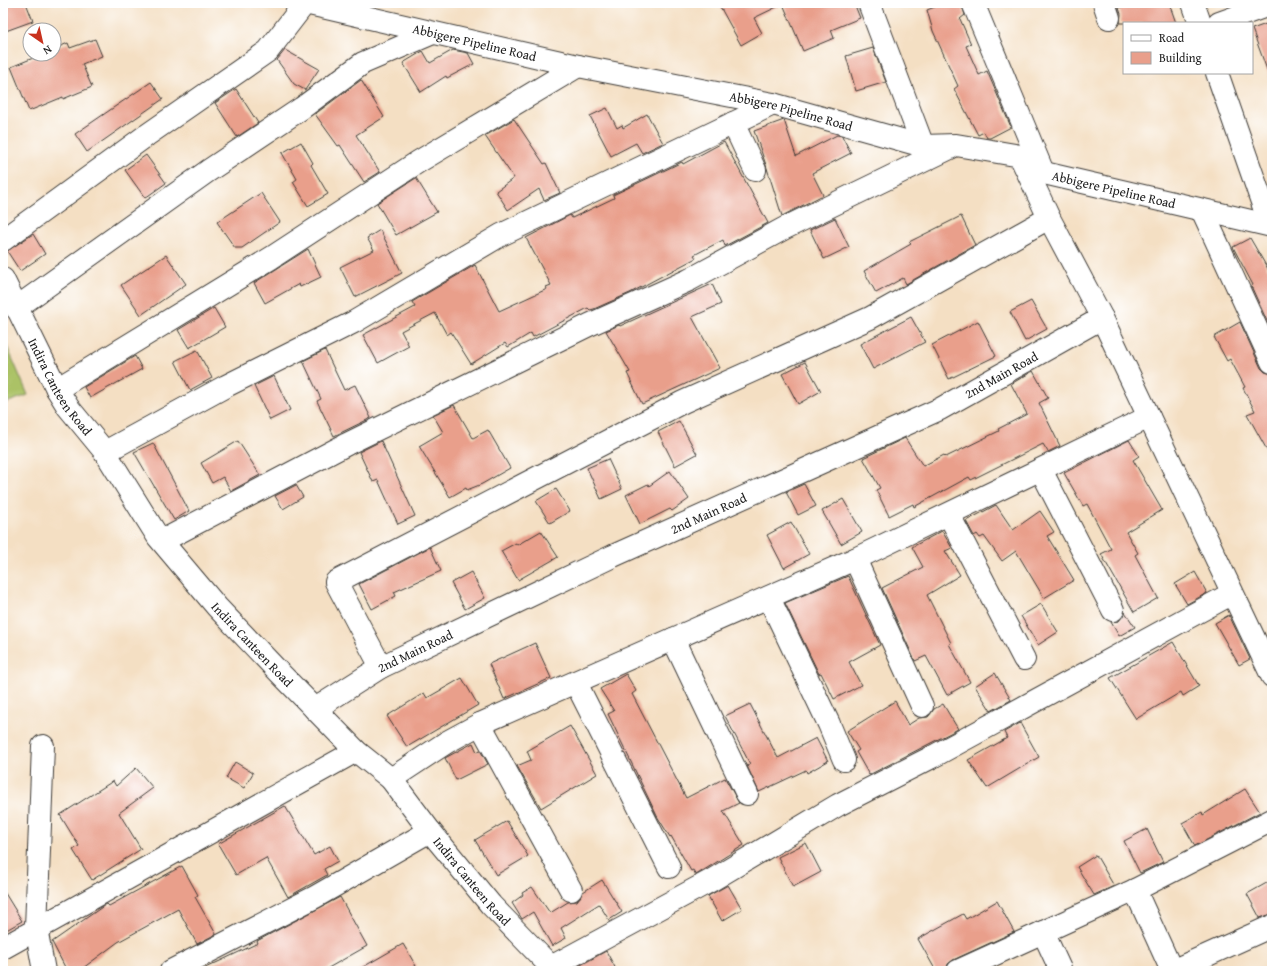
<svg xmlns="http://www.w3.org/2000/svg" width="1275" height="974" font-family="'Gentium Book Plus',serif">
  <style>
    .green { fill: #abc266; stroke: #646f41 }
    .building { fill: #e99f8b }
    .lines { fill: none; stroke-linecap: round; stroke-linejoin: round }
    .minor-casing { stroke: #3c3935; stroke-width: 24 }
    .minor { stroke: #fff; stroke-width: 22 }
    .labels { text-anchor: middle; stroke-width: 3; stroke-linejoin: round; paint-order: stroke }
    .street-label { font-size: 13px; fill: #1c1c1c; stroke: #fff }
  </style>
  <rect width="100%" height="100%" fill="#fff"/>
  <filter id="ink" filterUnits="userSpaceOnUse"><feTurbulence type="fractalNoise" baseFrequency=".025" numOctaves="2"/><feDisplacementMap in="SourceGraphic" scale="8" xChannelSelector="R" yChannelSelector="G"/><feConvolveMatrix kernelMatrix="1 2 1 2 8 2 1 2 1" color-interpolation-filters="sRGB"/></filter>
  <filter id="wash" filterUnits="userSpaceOnUse"><feTurbulence type="fractalNoise" baseFrequency=".012" numOctaves="4" result="noise"/><feDisplacementMap in="SourceGraphic" scale="16" xChannelSelector="R" yChannelSelector="G"/><feGaussianBlur stdDeviation="0.9" result="paint"/><feColorMatrix in="noise" values="0 0 0 0 0 0 0 0 0 0 0 0 0 0 0 0 0 1.4 0 .05"/><feComposite in="paint" operator="in"/></filter>
  <g filter="url(#wash)">
    <rect width="100%" height="100%" fill="#f4dfc3"/>
    <!-- green -->
    <path class="green" d="M 3,337 L 28,395 L 3,404 Z"/>
    <g id="blocks">
      <!-- building -->
      <path class="building" d="M 3,3 L 26,3 L 33,21 L 3,32 Z
        M 718,3 L 854,3 L 860,18 L 831,30 L 834,38 L 803,51 L 783,4 L 754,18 L 762,33 L 741,45 Z
        M 945,3 L 961,3 L 965,15 L 960,19 L 971,44 L 966,46 L 979,75 L 987,71 L 1011,127 L 990,138 L 987,138 L 984,132 L 978,135 L 954,89 L 958,86 L 933,31 L 927,10 Z
        M 1130,3 L 1169,3 L 1176,23 L 1120,23 L 1121,14 L 1119,8 Z
        M 1272,22 L 1272,78 L 1270,78 L 1252,29 Z
        M 95,39 L 102,56 L 82,64 L 92,87 L 63,99 L 63,97 L 29,111 L 11,67 L 43,54 L 54,54 L 54,49 L 68,43 L 70,48 Z
        M 873,48 L 886,82 L 856,91 L 846,56 Z
        M 285,50 L 319,69 L 305,90 L 294,84 L 277,60 Z
        M 453,50 L 468,53 L 474,64 L 447,78 L 446,76 L 421,92 L 403,63 L 423,51 L 430,63 Z
        M 361,80 L 384,117 L 356,135 L 380,172 L 364,182 L 340,145 L 338,146 L 315,114 Z
        M 151,82 L 163,99 L 87,152 L 75,134 Z
        M 236,89 L 258,123 L 237,137 L 215,103 Z
        M 607,108 L 617,128 L 622,125 L 623,128 L 647,114 L 663,143 L 642,153 L 636,143 L 611,156 L 590,116 Z
        M 514,119 L 544,164 L 546,163 L 560,193 L 544,200 L 539,189 L 508,210 L 496,191 L 514,178 L 485,136 Z
        M 784,120 L 796,156 L 837,135 L 842,136 L 851,153 L 812,173 L 823,195 L 782,216 L 766,165 L 754,131 Z
        M 301,142 L 313,163 L 311,165 L 328,194 L 308,206 L 293,182 L 297,179 L 282,153 Z
        M 724,142 L 768,223 L 725,246 L 723,240 L 694,255 L 696,258 L 630,293 L 594,309 L 590,310 L 588,308 L 533,337 L 531,333 L 508,347 L 505,343 L 471,364 L 451,332 L 447,335 L 435,313 L 401,331 L 409,346 L 378,363 L 363,335 L 415,307 L 412,302 L 475,265 L 499,311 L 547,289 L 546,287 L 551,285 L 526,238 L 570,215 L 572,218 L 614,198 L 613,195 L 682,162 L 683,164 Z
        M 146,155 L 166,183 L 145,198 L 125,170 Z
        M 416,178 L 437,212 L 396,235 L 377,203 Z
        M 261,193 L 280,222 L 242,248 L 235,248 L 217,222 Z
        M 961,216 L 975,245 L 906,284 L 903,278 L 876,293 L 864,271 L 911,244 L 909,242 Z
        M 835,218 L 849,247 L 824,259 L 810,230 Z
        M 380,230 L 402,273 L 355,297 L 340,267 L 374,250 L 367,238 Z
        M 33,234 L 45,254 L 20,271 L 7,251 Z
        M 1250,238 L 1272,276 L 1272,332 L 1251,286 L 1253,285 L 1233,247 Z
        M 308,249 L 321,277 L 300,287 L 299,284 L 265,303 L 254,283 Z
        M 166,255 L 186,284 L 141,315 L 121,285 Z
        M 712,284 L 721,304 L 692,317 L 720,368 L 642,404 L 627,373 L 630,372 L 606,331 L 619,325 L 620,326 Z
        M 1031,301 L 1047,329 L 1025,341 L 1010,312 Z
        M 214,308 L 225,327 L 189,348 L 178,330 Z
        M 911,317 L 925,342 L 873,369 L 860,344 Z
        M 978,321 L 996,356 L 949,379 L 932,345 Z
        M 1240,322 L 1261,368 L 1265,372 L 1272,374 L 1272,459 L 1247,414 L 1255,411 L 1243,388 L 1245,387 L 1230,359 L 1227,361 L 1214,337 Z
        M 197,350 L 212,378 L 190,390 L 175,361 Z
        M 325,350 L 344,390 L 355,385 L 371,418 L 334,436 L 317,401 L 321,399 L 303,361 Z
        M 135,356 L 142,369 L 90,398 L 84,387 Z
        M 805,362 L 821,391 L 798,404 L 782,374 Z
        M 1033,371 L 1048,398 L 1039,403 L 1060,446 L 1048,452 L 1043,444 L 971,480 L 969,477 L 914,507 L 913,504 L 889,516 L 876,490 L 880,488 L 863,458 L 905,438 L 923,466 L 944,455 L 946,457 L 999,431 L 998,429 L 1027,414 L 1011,384 Z
        M 274,376 L 290,410 L 270,420 L 254,386 Z
        M 454,405 L 473,438 L 488,430 L 510,468 L 482,484 L 467,490 L 466,488 L 450,497 L 419,446 L 443,432 L 433,415 Z
        M 679,421 L 697,454 L 675,466 L 658,432 Z
        M 1129,440 L 1139,456 L 1133,460 L 1162,510 L 1126,532 L 1138,553 L 1135,555 L 1158,598 L 1134,612 L 1101,554 L 1111,549 L 1087,504 L 1083,506 L 1064,473 Z
        M 238,441 L 260,475 L 231,491 L 223,477 L 212,483 L 201,463 Z
        M 381,441 L 415,516 L 398,524 L 378,480 L 373,482 L 359,452 Z
        M 153,443 L 189,511 L 174,520 L 134,452 Z
        M 608,459 L 622,489 L 601,499 L 587,468 Z
        M 670,471 L 689,499 L 672,511 L 670,509 L 640,524 L 626,495 L 648,484 L 649,486 Z
        M 804,484 L 816,506 L 798,515 L 786,492 Z
        M 296,485 L 303,497 L 283,509 L 275,496 Z
        M 556,489 L 570,511 L 550,523 L 536,501 Z
        M 843,499 L 862,532 L 841,544 L 822,511 Z
        M 996,505 L 1013,530 L 1040,511 L 1054,532 L 1047,536 L 1074,580 L 1044,598 L 1016,551 L 1002,561 L 984,536 L 980,538 L 977,534 L 974,536 L 966,521 Z
        M 791,522 L 809,554 L 784,568 L 767,535 Z
        M 541,531 L 558,557 L 518,580 L 501,551 L 516,543 L 517,545 Z
        M 942,531 L 952,548 L 945,551 L 960,575 L 927,595 L 951,643 L 949,644 L 970,682 L 947,695 L 926,656 L 915,661 L 882,588 L 923,567 L 912,547 Z
        M 430,547 L 441,571 L 394,592 L 396,596 L 372,609 L 359,584 Z
        M 471,572 L 485,598 L 465,609 L 451,583 Z
        M 1195,572 L 1207,593 L 1187,604 L 1175,584 Z
        M 848,576 L 880,645 L 849,662 L 861,685 L 834,699 L 821,673 L 819,674 L 785,603 Z
        M 1041,604 L 1058,632 L 1038,645 L 1021,616 Z
        M 1125,612 L 1135,627 L 1119,636 L 1111,622 L 1119,621 Z
        M 1229,615 L 1250,659 L 1239,665 L 1215,623 Z
        M 1173,642 L 1199,686 L 1183,696 L 1181,692 L 1136,719 L 1110,678 Z
        M 535,643 L 551,678 L 504,699 L 489,664 Z
        M 995,673 L 1011,700 L 991,711 L 975,686 Z
        M 626,674 L 636,691 L 632,694 L 686,798 L 725,778 L 739,803 L 723,811 L 744,845 L 696,875 L 693,870 L 691,871 L 671,836 L 670,837 L 657,816 L 608,714 L 614,711 L 600,689 Z
        M 462,678 L 478,705 L 407,747 L 387,716 L 424,693 L 427,698 Z
        M 895,701 L 908,725 L 919,718 L 928,717 L 934,709 L 943,704 L 958,729 L 869,775 L 856,752 L 859,750 L 847,731 Z
        M 750,704 L 778,758 L 816,738 L 828,761 L 807,773 L 806,770 L 759,792 L 747,766 L 750,764 L 725,716 Z
        M 1020,723 L 1039,757 L 987,788 L 968,760 L 1007,738 L 1004,732 Z
        M 570,726 L 597,774 L 541,808 L 517,766 L 531,760 L 527,751 Z
        M 473,743 L 477,752 L 480,750 L 488,764 L 456,780 L 445,758 Z
        M 235,762 L 253,773 L 244,788 L 226,778 Z
        M 136,768 L 153,788 L 119,813 L 141,849 L 92,880 L 73,850 L 79,846 L 60,815 L 113,781 L 116,786 Z
        M 1245,789 L 1260,812 L 1195,846 L 1182,823 L 1202,812 L 1203,815 Z
        M 285,806 L 314,855 L 330,846 L 338,861 L 324,869 L 327,875 L 288,897 L 266,858 L 236,875 L 218,844 Z
        M 507,821 L 528,856 L 496,875 L 475,840 Z
        M 1147,829 L 1163,862 L 1140,873 L 1124,841 Z
        M 806,843 L 821,872 L 793,887 L 778,857 Z
        M 1096,855 L 1114,886 L 1094,895 L 1077,867 Z
        M 182,866 L 198,895 L 195,897 L 216,934 L 197,944 L 178,909 L 118,942 L 79,971 L 67,971 L 52,942 L 105,905 L 107,904 L 109,906 Z
        M 602,880 L 622,912 L 609,920 L 599,904 L 561,928 L 566,938 L 552,946 L 533,912 L 522,919 L 512,903 L 523,895 L 522,893 L 532,887 L 550,913 L 568,902 L 577,901 L 583,892 Z
        M 1272,880 L 1272,914 L 1260,918 L 1247,894 Z
        M 728,885 L 742,909 L 722,921 L 708,896 Z
        M 3,890 L 22,921 L 3,932 Z
        M 340,897 L 367,946 L 323,971 L 199,971 L 258,943 L 257,941 Z
        M 997,901 L 1014,932 L 953,960 L 948,964 L 946,971 L 936,971 L 918,939 L 963,914 L 966,919 Z
        M 403,944 L 416,966 L 407,971 L 356,971 Z
        M 606,951 L 617,971 L 570,971 Z"/>
    </g>
  </g>
  <g filter="url(#ink)">
    <use href="#blocks" fill-opacity="0" stroke="#3c3935" stroke-width="1"/>
    <g class="lines">
      <!-- minor casing -->
      <g class="minor-casing">
        <g id="minor">
          <path id="s1" d="M 305,3 L 578,66 L 773,104 L 923,146 L 956,145 L 1021,156 L 1044,173 L 1272,226"/>
          <path d="M 869,3 L 923,146"/>
          <path d="M 973,3 L 1043,172"/>
          <path d="M 1104,3 L 1109,18"/>
          <path d="M 1193,3 L 1200,23"/>
          <path d="M 1219,23 L 1272,4"/>
          <path d="M 1217,73 L 1270,225"/>
          <path d="M 733,123 L 755,170"/>
          <path d="M 1021,158 L 1049,218 L 1102,318 L 1272,676"/>
          <path d="M 1202,210 L 1272,362"/>
          <path d="M 3,240 L 147,135 L 268,51 L 305,3"/>
          <path id="s2" d="M 3,279 L 57,389 L 68,407 L 105,452 L 158,537 L 217,607 L 277,670 L 356,751 L 391,779 L 430,831 L 491,905 L 555,971"/>
          <path d="M 16,308 L 208,171 L 302,108 L 363,63 L 433,33"/>
          <path d="M 57,389 L 271,258 L 418,162 L 578,66"/>
          <path d="M 105,452 L 226,386 L 354,322 L 501,235 L 773,104"/>
          <path d="M 1041,470 L 1113,610"/>
          <path d="M 949,515 L 1024,659"/>
          <path d="M 162,541 L 347,444 L 589,325 L 689,280 L 785,228 L 950,148"/>
          <path d="M 769,598 L 829,724 L 844,760"/>
          <path d="M 673,639 L 747,794"/>
          <path d="M 381,667 L 336,582 L 683,402 L 870,318 L 1049,218"/>
          <path d="M 576,683 L 669,867"/>
          <path d="M 922,706 L 855,559 L 1149,417"/>
          <path id="s3" d="M 315,709 L 381,667 L 613,556 L 940,409 L 1102,318"/>
          <path d="M 480,724 L 571,890"/>
          <path d="M 43,746 L 36,928 L 44,971"/>
          <path d="M 391,779 L 447,742 L 480,724 L 855,559"/>
          <path d="M 1135,890 L 1172,971"/>
          <path d="M 1043,932 L 1061,971"/>
          <path d="M 3,948 L 356,751"/>
          <path d="M 551,967 L 712,880 L 838,805 L 934,756 L 1231,594"/>
          <path d="M 171,971 L 315,897 L 430,831"/>
          <path d="M 958,971 L 1135,890 L 1272,820"/>
          <path d="M 1172,971 L 1272,926"/>
        </g>
      </g>
      <!-- minor -->
      <use href="#minor" class="minor"/>
    </g>
  </g>
  <g class="labels">
    <!-- street labels -->
    <g class="street-label">
      <text dy="5" stroke="none"><textPath href="#s1" startOffset="174">Abbigere Pipeline Road</textPath></text>
      <text dy="5" stroke="none"><textPath href="#s1" startOffset="498">Abbigere Pipeline Road</textPath></text>
      <text dy="5" stroke="none"><textPath href="#s1" startOffset="834">Abbigere Pipeline Road</textPath></text>
      <text dy="5" stroke="none"><textPath href="#s3" startOffset="764">2nd Main Road</textPath></text>
      <text dy="5" stroke="none"><textPath href="#s2" startOffset="122">Indira Canteen Road</textPath></text>
      <text dy="5" stroke="none"><textPath href="#s3" startOffset="440">2nd Main Road</textPath></text>
      <text dy="5" stroke="none"><textPath href="#s2" startOffset="445">Indira Canteen Road</textPath></text>
      <text dy="5" stroke="none"><textPath href="#s3" startOffset="116">2nd Main Road</textPath></text>
      <text dy="5" stroke="none"><textPath href="#s2" startOffset="769">Indira Canteen Road</textPath></text>
    </g>
  </g>
  <!-- margin -->
  <rect width="1275" height="974" fill="none" stroke="#fff" stroke-width="16"/>
  <!-- legend -->
  <rect x="1123" y="22" width="130" height="52" fill="#ffffff" stroke="#a4a4a4"/>
  <rect x="1131" y="35" width="20" height="6" fill="#ffffff" stroke="#a4a4a4"/>
  <text x="1159" y="42" font-size="12" fill="#1c1c1c">Road</text>
  <rect x="1131" y="52" width="20" height="12" fill="#e99f8b" stroke="#a4a4a4"/>
  <text x="1159" y="62" font-size="12" fill="#1c1c1c">Building</text>
  <!-- north arrow -->
  <g transform="translate(42 42) rotate(146)"><circle r="19" fill="#ffffff" stroke="#a4a4a4"/>
  <path d="M0-3L7 15L0 10L-7 15Z" fill="#c8321e"/>
  <text y="-6" font-size="11" font-weight="bold" text-anchor="middle" fill="#1c1c1c">N</text>
  </g>
</svg>
